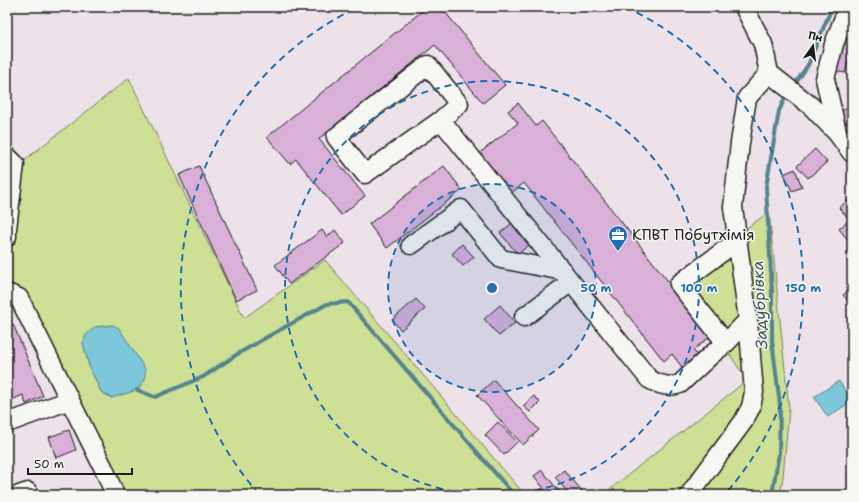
<svg xmlns="http://www.w3.org/2000/svg" width="859" height="502" font-family="'Shantell Sans',sans-serif">
  <style>
    .green { fill: #cde095; stroke: #747e58; fill-rule: evenodd }
    .water { fill: #7bc7da; stroke: #55838e }
    .lines { fill: none; stroke-linecap: round; stroke-linejoin: round }
    .stream { stroke: #55838e; stroke-width: 4 }
    .building { fill: #d8b0d8; stroke: #1c1c1c }
    .minor-casing { stroke: #1c1c1c; stroke-width: 21 }
    .minor { stroke: #f6f6f2; stroke-width: 18 }
    .ring { fill: none; stroke: #1f6fb2; stroke-width: 2; stroke-dasharray: 7 5 }
    .labels { text-anchor: middle; stroke-width: 3; stroke-linejoin: round; paint-order: stroke }
    .poi-label { font-size: 15px; fill: #1c1c1c; stroke: #f6f6f2; text-anchor: start }
    .water-label { font-size: 16px; font-style: italic; fill: #3d585e; stroke: #f6f6f2 }
    .centre { fill: #1f6fb2; stroke: #f6f6f2; stroke-width: 2 }
    .ring-label { font-size: 12px; text-anchor: middle; font-weight: bold; fill: #1f6fb2; stroke: #f6f6f2; stroke-width: 3; stroke-linejoin: round; paint-order: stroke }
  </style>
  <rect width="100%" height="100%" fill="#ede1ea"/>
  <filter id="ink" filterUnits="userSpaceOnUse"><feTurbulence type="fractalNoise" baseFrequency=".025" numOctaves="2"/><feDisplacementMap in="SourceGraphic" scale="8" xChannelSelector="R" yChannelSelector="G"/><feConvolveMatrix kernelMatrix="1 2 1 2 8 2 1 2 1" color-interpolation-filters="sRGB"/></filter>
  <g filter="url(#ink)">
    <!-- green -->
    <path class="green" d="M 129,78 L 244,318 L 325,260 L 525,495 L 112,495 L 102,472 L 7,278 L 7,193 L 26,159 ZM 113,325 L 112,398 L 101,392 L 89,366 L 83,343 L 95,327 Z
      M 769,212 L 789,409 L 783,477 L 780,495 L 603,495 L 747,380 L 678,278 Z"/>
    <!-- water -->
    <path class="water" d="M 113,325 L 119,328 L 145,369 L 145,380 L 137,390 L 112,398 L 101,392 L 89,366 L 83,343 L 86,335 L 95,327 Z
      M 839,381 L 852,401 L 828,417 L 814,397 Z"/>
    <g class="lines">
      <!-- stream -->
      <path class="stream" d="M 793,87 L 808,65 L 832,7
        M 137,390 L 155,397 L 203,377 L 236,355 L 267,337 L 327,304 L 348,302 L 514,495
        M 772,495 L 779,453 L 780,405 L 772,340 L 772,291 L 766,187 L 779,111 L 784,100 L 788,94"/>
    </g>
    <!-- building -->
    <path class="building" d="M 427,7 L 441,7 L 505,85 L 483,103 L 435,45 L 319,139 L 365,196 L 341,215 L 296,159 L 290,164 L 267,137 Z
      M 851,27 L 852,27 L 852,40 L 844,38 L 848,28 Z
      M 843,38 L 852,40 L 852,46 L 845,73 L 835,71 Z
      M 518,103 L 536,126 L 542,121 L 711,336 L 693,350 L 700,359 L 685,371 L 672,354 L 664,361 L 524,183 L 509,195 L 477,155 L 518,123 L 508,111 Z
      M 851,104 L 852,105 L 852,120 L 847,124 L 839,114 Z
      M 815,149 L 827,162 L 808,178 L 797,166 Z
      M 199,166 L 257,290 L 236,300 L 179,175 Z
      M 444,166 L 462,190 L 387,248 L 369,224 Z
      M 795,169 L 802,187 L 792,191 L 784,174 Z
      M 852,197 L 852,222 L 839,208 Z
      M 847,222 L 852,227 L 852,236 L 848,240 L 839,229 Z
      M 512,223 L 530,244 L 518,254 L 500,233 Z
      M 322,230 L 327,237 L 335,230 L 345,243 L 289,284 L 275,265 Z
      M 462,244 L 474,257 L 463,266 L 452,254 Z
      M 852,288 L 852,299 L 849,302 L 843,295 Z
      M 416,299 L 425,309 L 401,330 L 392,320 Z
      M 500,305 L 515,323 L 499,336 L 484,319 Z
      M 13,324 L 43,396 L 26,404 L 23,395 L 7,402 L 7,327 Z
      M 494,380 L 539,430 L 523,445 L 477,395 Z
      M 534,396 L 540,402 L 530,412 L 523,406 Z
      M 498,422 L 517,442 L 504,455 L 485,435 Z
      M 69,430 L 76,450 L 56,458 L 49,437 Z
      M 542,470 L 562,495 L 549,495 L 534,476 Z
      M 564,470 L 584,493 L 581,495 L 570,495 L 555,477 Z
      M 92,490 L 94,495 L 79,495 Z
      M 545,491 L 548,495 L 540,495 Z"/>
    <g class="lines">
      <!-- minor casing -->
      <g class="minor-casing">
        <path id="minor" d="M 744,7 L 763,44 L 769,73 L 811,106 L 837,133 L 852,153
          M 441,120 L 365,174 L 336,137 L 428,65 L 459,104 L 441,120 L 649,379 C 659,385 669,388 680,384 L 711,355 L 726,343 L 748,320
          M 837,132 L 825,79 L 834,44 L 848,7
          M 7,156 L 15,164 L 7,228 L 7,237
          M 411,245 L 461,209 L 501,259 L 563,271
          M 7,293 L 19,298 L 105,471 L 115,495
          M 524,317 L 571,282
          M 726,343 L 679,284 L 737,241
          M 7,423 L 70,400
          M 19,495 L 28,492 L 29,495
          M 689,495 L 743,422 L 751,407 L 754,392 L 748,320 L 733,207 L 740,143 L 747,98 L 769,73"/>
      </g>
      <!-- minor -->
      <use href="#minor" class="minor"/>
    </g>
  </g>
  <!-- distance rings -->
  <circle cx="492" cy="288" r="104" fill="#1f6fb2" fill-opacity=".12"/>
  <g class="ring">
    <circle cx="492" cy="288" r="104"/>
    <path d="M490 495A207 207 0 1 1 494 495"/>
    <path d="M259 494A311 311 0 0 1 358 7M626 7A311 311 0 0 1 725 494"/>
  </g>
  <!-- icons -->
  <defs>
    <g id="office-pin" transform="scale(1)"><path d="M0 17L-7.5 6A9.5 9.5 0 1 1 7.5 6Z" fill="#1f6fb2" stroke="#f6f6f2"/><path d="M-6-3h4V-5.5h4V-3h4V5H-6ZM-1-4.5V-3h2v-1.5ZM-6 0V1H6V0Z" fill="#fff"/></g>
  </defs>
  <g fill-rule="evenodd">
    <use href="#office-pin" x="618" y="235"/>
  </g>
  <g class="labels">
    <!-- poi labels -->
    <g class="poi-label">
      <text x="632" y="240">КПВТ Побутхімія</text>
    </g>
    <!-- water labels -->
    <g class="water-label">
      <text transform="translate(759 305) rotate(-93)" y="6">Задубрівка</text>
    </g>
  </g>
  <circle cx="492" cy="288" r="6" class="centre"/>
  <g class="ring-label">
    <text x="596" y="292">50 m</text>
    <text x="699" y="292">100 m</text>
    <text x="803" y="292">150 m</text>
  </g>
  <!-- margin -->
  <rect width="859" height="502" fill="none" stroke="#f6f6f2" stroke-width="24"/>
  <rect x="12" y="12" width="835" height="478" fill="none" stroke="#1c1c1c" stroke-width="1.5" filter="url(#ink)"/>
  <!-- north arrow -->
  <g transform="translate(813 46) rotate(14)" stroke="#f6f6f2" stroke-width="3" paint-order="stroke">
  <path d="M0-3L7 15L0 10L-7 15Z" fill="#1c1c1c"/>
  <text y="-6" font-size="11" font-weight="bold" text-anchor="middle" fill="#1c1c1c">Пн</text>
  </g>
  <!-- scale -->
  <path d="M28 468v6h104v-6" fill="none" stroke="#1c1c1c" stroke-width="2"/>
  <text x="34" y="468" font-size="12" fill="#1c1c1c" stroke="#f6f6f2" stroke-width="3" paint-order="stroke">50 m</text>
</svg>
